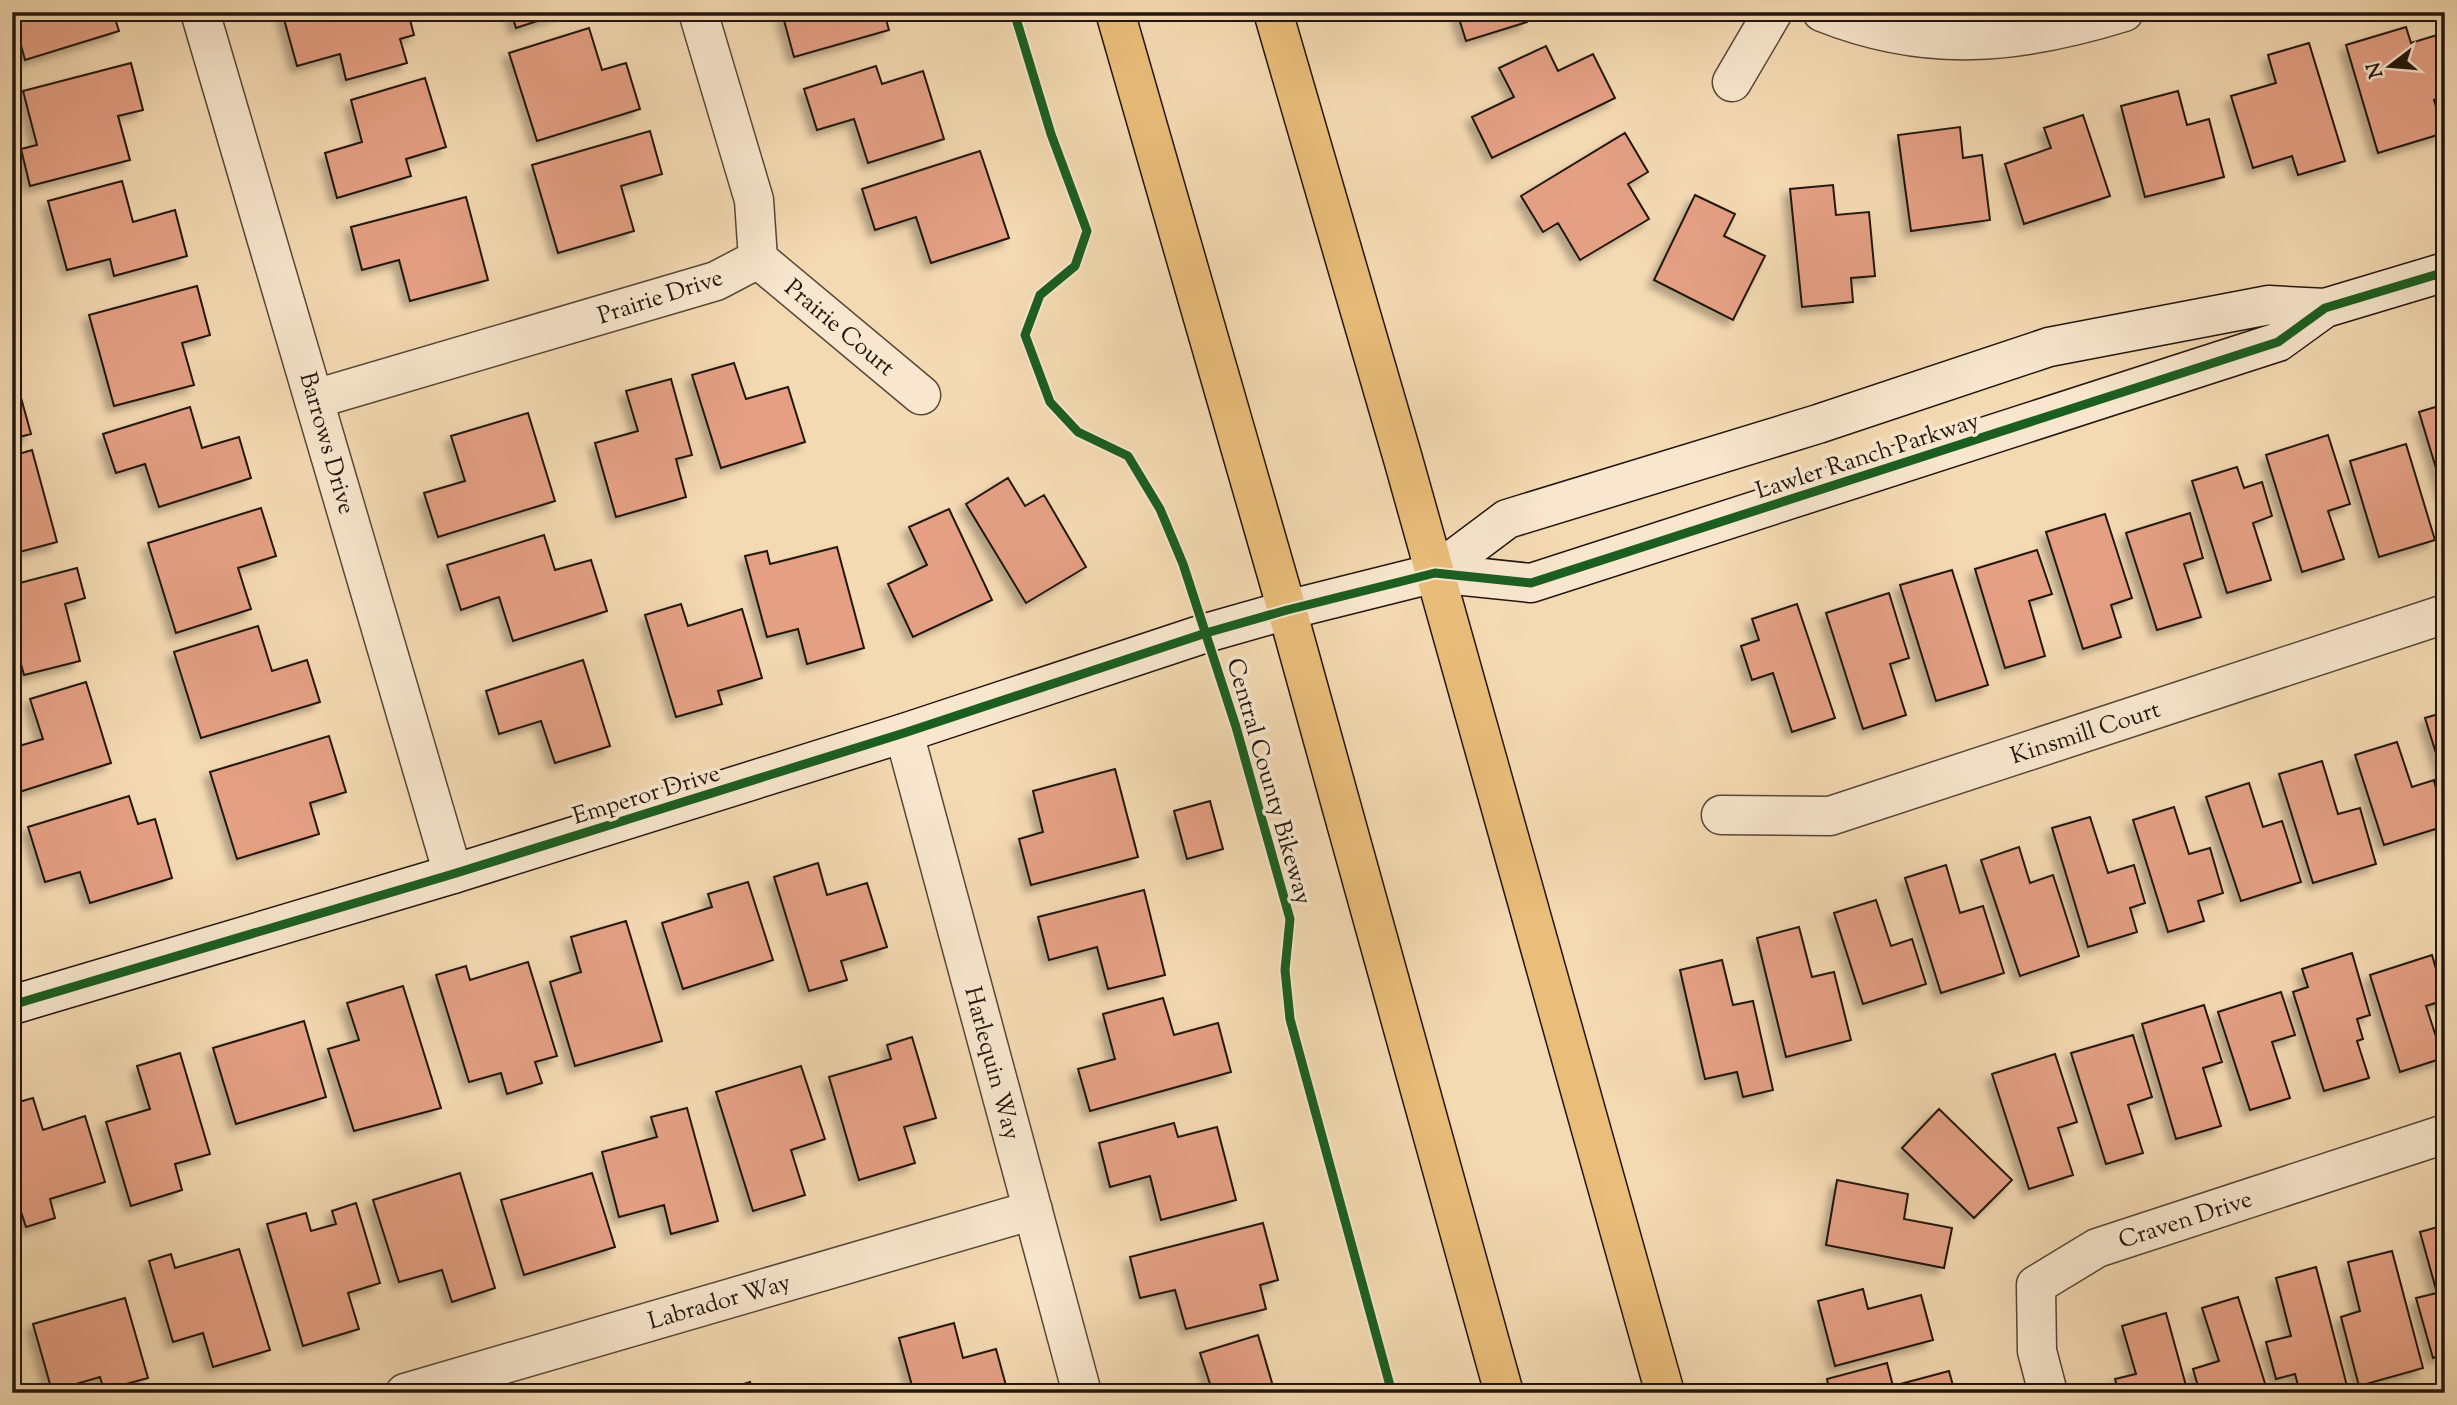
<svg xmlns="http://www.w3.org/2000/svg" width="2457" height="1405" font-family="'Sorts Mill Goudy',serif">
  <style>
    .building { fill: #e5a084; stroke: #22160e; stroke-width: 2; filter: url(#shadow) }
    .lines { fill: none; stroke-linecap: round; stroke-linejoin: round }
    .street-casing { stroke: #564737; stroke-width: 41 }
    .secondary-casing { stroke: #22160e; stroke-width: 41 }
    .highway-casing { stroke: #22160e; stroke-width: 41 }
    .street { stroke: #f8e7ce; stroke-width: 38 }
    .secondary { stroke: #f8e7ce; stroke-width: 38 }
    .highway { stroke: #eabd7a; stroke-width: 38 }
    .cycleway-casing { stroke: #f8e7ce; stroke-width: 13 }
    .cycleway { stroke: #1b5e20; stroke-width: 9 }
    .labels { text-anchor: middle; stroke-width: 7; stroke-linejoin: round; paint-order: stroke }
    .street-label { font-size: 24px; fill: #22160e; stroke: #f8e7ce }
  </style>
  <defs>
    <filter id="shadow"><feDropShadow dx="-6" dy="6" stdDeviation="3.5" flood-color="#0004"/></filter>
  </defs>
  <rect width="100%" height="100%" fill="#f4dab3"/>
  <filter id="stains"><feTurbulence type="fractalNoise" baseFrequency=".00286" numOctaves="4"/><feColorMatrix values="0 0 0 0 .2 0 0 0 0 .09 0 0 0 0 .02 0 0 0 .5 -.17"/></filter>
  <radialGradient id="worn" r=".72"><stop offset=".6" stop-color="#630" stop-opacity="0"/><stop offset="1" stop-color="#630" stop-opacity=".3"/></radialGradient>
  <!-- building -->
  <path class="building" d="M 12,12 L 113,12 L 119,31 L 25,60 Z
    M 282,12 L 408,12 L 414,35 L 400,39 L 407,63 L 346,80 L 340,54 L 297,66 Z
    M 511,12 L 565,12 L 516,28 Z
    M 884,12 L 889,30 L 794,57 L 782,13 Z
    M 1457,12 L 1523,12 L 1527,22 L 1466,41 Z
    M 2406,27 L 2411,43 L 2437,35 L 2445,61 L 2445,97 L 2434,100 L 2444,133 L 2378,153 L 2346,45 Z
    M 589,28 L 602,70 L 626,63 L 640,109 L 537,141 L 509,53 Z
    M 2309,43 L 2345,161 L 2298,175 L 2292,156 L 2253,168 L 2231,96 L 2276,83 L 2268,55 Z
    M 1546,46 L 1558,71 L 1593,54 L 1615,98 L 1492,158 L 1472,117 L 1514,97 L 1499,68 Z
    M 131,63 L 143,110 L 118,116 L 130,160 L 30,186 L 21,149 L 37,145 L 23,91 Z
    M 876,66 L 882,84 L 923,71 L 944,139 L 868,163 L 854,119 L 817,130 L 804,89 Z
    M 425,78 L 446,147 L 406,159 L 411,176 L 337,198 L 325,153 L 362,142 L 351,100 Z
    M 2178,91 L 2187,125 L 2209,119 L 2224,177 L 2145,197 L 2121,106 Z
    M 2083,115 L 2110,196 L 2024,224 L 2005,164 L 2051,148 L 2044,128 Z
    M 1960,127 L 1963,158 L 1982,155 L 1990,220 L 1911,231 L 1898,135 Z
    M 650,131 L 662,174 L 621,186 L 634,231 L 558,253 L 532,165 Z
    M 1625,133 L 1648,172 L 1628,184 L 1649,219 L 1580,260 L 1558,223 L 1543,232 L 1521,196 Z
    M 980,151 L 1009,238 L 931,263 L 916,217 L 875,230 L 862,189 Z
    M 122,181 L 133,222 L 175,210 L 187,256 L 114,276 L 110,259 L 67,270 L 48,201 Z
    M 1833,185 L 1836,215 L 1869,212 L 1875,276 L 1851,278 L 1853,302 L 1802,307 L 1790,189 Z
    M 1695,195 L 1735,214 L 1724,236 L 1765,256 L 1733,320 L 1654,280 Z
    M 466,197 L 488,280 L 410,301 L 399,260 L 362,270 L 351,227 Z
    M 197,286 L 210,335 L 182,343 L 194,385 L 114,406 L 89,315 Z
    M 734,363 L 746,399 L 788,387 L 805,442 L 721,468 L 692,375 Z
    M 12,365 L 31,434 L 12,439 Z
    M 671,379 L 692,455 L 676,459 L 686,497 L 616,517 L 595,443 L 638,431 L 626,391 Z
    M 2445,404 L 2445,498 L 2419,412 Z
    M 190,407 L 202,448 L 239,437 L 251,478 L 159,507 L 145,464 L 116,473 L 103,434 Z
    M 528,413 L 555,501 L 438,537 L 424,493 L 465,481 L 451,436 Z
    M 2328,435 L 2350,504 L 2328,511 L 2344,559 L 2302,572 L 2266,455 Z
    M 2406,444 L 2435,540 L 2379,557 L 2350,461 Z
    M 32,450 L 57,542 L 12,554 L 12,456 Z
    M 2237,467 L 2244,488 L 2262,482 L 2272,516 L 2253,523 L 2271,580 L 2227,593 L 2192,481 Z
    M 1008,478 L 1025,506 L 1044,495 L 1086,567 L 1026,603 L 966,504 Z
    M 261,508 L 276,556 L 238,568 L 251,609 L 176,633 L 148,543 Z
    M 949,509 L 992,600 L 913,637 L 888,584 L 927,565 L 909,527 Z
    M 2190,513 L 2203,558 L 2184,564 L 2201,617 L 2157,630 L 2126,533 Z
    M 2105,514 L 2132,598 L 2111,605 L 2121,637 L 2083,649 L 2046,532 Z
    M 544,535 L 555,570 L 591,560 L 607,611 L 513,641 L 499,597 L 461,610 L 447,565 Z
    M 837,547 L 864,648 L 807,664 L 798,629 L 767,637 L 745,556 L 767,551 L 770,564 Z
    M 2037,550 L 2052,594 L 2029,601 L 2045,656 L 2005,668 L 1975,569 Z
    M 77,568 L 85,598 L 65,604 L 80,661 L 24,675 L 12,632 L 12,585 Z
    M 1952,570 L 1988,685 L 1936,701 L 1900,585 Z
    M 1889,593 L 1909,658 L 1890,664 L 1906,715 L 1863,729 L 1826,613 Z
    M 681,604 L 688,626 L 742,609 L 762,678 L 718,691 L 722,704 L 676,717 L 645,615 Z
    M 1797,604 L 1835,718 L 1792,732 L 1773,673 L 1752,680 L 1741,646 L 1759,640 L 1752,619 Z
    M 258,626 L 272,671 L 307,660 L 320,702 L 201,738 L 174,652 Z
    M 583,660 L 610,746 L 555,763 L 541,721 L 499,734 L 486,691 Z
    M 86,682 L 111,763 L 16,793 L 12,781 L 12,748 L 43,739 L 30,699 Z
    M 2445,712 L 2445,782 L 2425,718 Z
    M 329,736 L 346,792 L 310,803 L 319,834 L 237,859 L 210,772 Z
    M 2397,742 L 2412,787 L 2434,780 L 2445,826 L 2384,845 L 2355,755 Z
    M 2322,761 L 2338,814 L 2360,808 L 2376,864 L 2313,883 L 2279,774 Z
    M 1115,769 L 1138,857 L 1031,885 L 1019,839 L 1043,832 L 1033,791 Z
    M 2249,783 L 2263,827 L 2282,821 L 2301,882 L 2241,901 L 2206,797 Z
    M 129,796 L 138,824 L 155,819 L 172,878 L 90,903 L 80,872 L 45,882 L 28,827 Z
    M 1210,801 L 1223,849 L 1187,859 L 1174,811 Z
    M 2174,807 L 2189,854 L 2210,848 L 2223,893 L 2198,901 L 2204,921 L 2168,932 L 2133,820 Z
    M 2090,817 L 2108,873 L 2134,865 L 2145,903 L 2130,908 L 2137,932 L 2088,947 L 2052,828 Z
    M 2019,847 L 2030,883 L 2053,875 L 2079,956 L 2020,976 L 1981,860 Z
    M 818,863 L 827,895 L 867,883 L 887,947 L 841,961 L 847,980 L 809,991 L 774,877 Z
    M 1946,865 L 1960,913 L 1983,906 L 2004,973 L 1941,993 L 1905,878 Z
    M 748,882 L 773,960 L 683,989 L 662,923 L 712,907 L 708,894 Z
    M 1144,890 L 1165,975 L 1108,989 L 1097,947 L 1049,960 L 1038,917 Z
    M 1876,900 L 1891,946 L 1912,939 L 1926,984 L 1863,1004 L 1834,913 Z
    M 626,921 L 662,1041 L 575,1066 L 550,982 L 581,972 L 571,937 Z
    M 1799,927 L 1812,977 L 1834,972 L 1851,1040 L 1786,1057 L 1757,938 Z
    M 2352,953 L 2370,1015 L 2357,1019 L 2363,1039 L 2357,1041 L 2369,1078 L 2324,1091 L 2293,992 L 2308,987 L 2302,969 Z
    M 2432,955 L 2445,1000 L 2426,1006 L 2443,1058 L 2400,1072 L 2370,975 Z
    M 1722,960 L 1733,1005 L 1753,1001 L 1773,1090 L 1743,1097 L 1737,1072 L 1705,1079 L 1680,970 Z
    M 528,962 L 557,1056 L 535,1062 L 542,1083 L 507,1094 L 501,1073 L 469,1082 L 436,975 L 466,966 L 470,980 Z
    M 403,986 L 441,1108 L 354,1131 L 328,1049 L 359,1040 L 347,1003 Z
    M 2281,992 L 2295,1035 L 2272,1042 L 2290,1098 L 2250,1110 L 2218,1012 Z
    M 1163,998 L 1174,1035 L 1218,1023 L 1231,1072 L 1090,1111 L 1078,1069 L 1115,1059 L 1103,1014 Z
    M 2204,1005 L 2222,1062 L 2203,1068 L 2221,1126 L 2176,1139 L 2142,1024 Z
    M 304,1021 L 326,1097 L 236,1124 L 213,1048 Z
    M 2133,1035 L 2152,1097 L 2128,1105 L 2143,1153 L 2106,1164 L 2071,1053 Z
    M 912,1037 L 936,1118 L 904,1127 L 915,1163 L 859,1180 L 829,1077 L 891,1059 L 887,1045 Z
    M 180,1053 L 210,1154 L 175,1164 L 182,1190 L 131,1206 L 106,1122 L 150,1109 L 137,1066 Z
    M 2055,1054 L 2077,1122 L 2058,1128 L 2073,1175 L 2029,1189 L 1992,1074 Z
    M 801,1066 L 825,1139 L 791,1150 L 805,1195 L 753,1211 L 716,1092 Z
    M 33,1098 L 43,1130 L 85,1116 L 105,1182 L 50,1199 L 55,1218 L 26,1227 L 12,1184 L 12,1104 Z
    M 687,1108 L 718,1221 L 671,1234 L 664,1205 L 619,1217 L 602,1152 L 657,1137 L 651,1117 Z
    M 1939,1109 L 2012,1180 L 1974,1218 L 1902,1148 Z
    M 1174,1123 L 1178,1137 L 1217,1127 L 1236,1200 L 1161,1220 L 1150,1176 L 1110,1187 L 1099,1143 Z
    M 460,1173 L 495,1288 L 452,1302 L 442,1270 L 399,1282 L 373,1200 Z
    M 592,1173 L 615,1247 L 524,1275 L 501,1200 Z
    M 1837,1180 L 1908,1194 L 1904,1219 L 1952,1228 L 1944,1268 L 1826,1245 Z
    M 356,1203 L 380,1283 L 348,1293 L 359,1329 L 303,1346 L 267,1224 L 306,1213 L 311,1231 L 336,1224 L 332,1211 Z
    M 1263,1223 L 1278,1280 L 1260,1285 L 1266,1309 L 1186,1329 L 1175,1290 L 1140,1298 L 1130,1257 Z
    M 2445,1225 L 2445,1354 L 2433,1358 L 2416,1298 L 2437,1293 L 2420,1232 Z
    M 239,1249 L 270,1350 L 213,1367 L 203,1333 L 173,1342 L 149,1261 L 171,1254 L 175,1268 Z
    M 2392,1251 L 2423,1368 L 2359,1386 L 2341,1317 L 2360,1311 L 2348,1262 Z
    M 2316,1267 L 2347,1386 L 2320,1393 L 2300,1393 L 2295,1374 L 2276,1379 L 2266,1342 L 2291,1336 L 2276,1278 Z
    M 1863,1289 L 1868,1309 L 1921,1295 L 1933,1340 L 1835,1366 L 1818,1301 Z
    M 2238,1297 L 2268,1393 L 2200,1393 L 2193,1369 L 2219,1361 L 2202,1308 Z
    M 125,1298 L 148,1378 L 104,1390 L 100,1377 L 52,1391 L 33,1324 Z
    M 2166,1313 L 2188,1393 L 2119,1393 L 2115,1379 L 2136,1374 L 2122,1326 Z
    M 954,1323 L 963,1358 L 996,1349 L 1008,1393 L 914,1393 L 899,1338 Z
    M 1258,1335 L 1275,1393 L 1213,1393 L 1200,1353 Z
    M 1887,1363 L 1893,1386 L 1949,1371 L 1955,1393 L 1830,1393 L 1827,1379 Z
    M 750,1382 L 753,1393 L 715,1393 Z"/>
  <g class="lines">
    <!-- street casing -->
    <g class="street-casing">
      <path id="street" d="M 200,12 L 453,874
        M 1822,12 C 1927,54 2017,45 2124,12
        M 1732,82 L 1773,12
        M 758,259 L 921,395
        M 315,399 L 716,281 L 758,259 L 754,200 L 698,12
        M 904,733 L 1082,1393
        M 1721,815 L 1830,816 L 2445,614
        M 405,1393 L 1033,1210
        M 2048,1393 L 2037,1351 L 2036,1285 L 2097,1248 L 2445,1134"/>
    </g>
    <!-- secondary casing -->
    <g class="secondary-casing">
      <path id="secondary" d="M 1435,573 L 1507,519 L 1818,424 L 2049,347 L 2269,305 L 2325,308
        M 12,1005 L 453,874 L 904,733 L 1206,633 L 1287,610 L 1435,573 L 1531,583 L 2278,342 L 2325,308 L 2445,272"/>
    </g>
    <!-- highway casing -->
    <g class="highway-casing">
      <path id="highway" d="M 1115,12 L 1287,610 L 1504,1393
        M 1273,12 L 1403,459 L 1665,1393"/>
    </g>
    <!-- street -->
    <use href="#street" class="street"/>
    <!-- secondary -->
    <use href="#secondary" class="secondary"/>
    <!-- highway -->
    <use href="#highway" class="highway"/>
    <!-- cycleway casing -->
    <g class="cycleway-casing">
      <path id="cycleway" d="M 1014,12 L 1051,134 L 1087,231 L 1075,266 L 1040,295 L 1025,335 L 1050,402 L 1078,432 L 1128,456 L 1160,509 L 1183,564 L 1236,727 L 1290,919 L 1285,970 L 1290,1019 L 1392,1393
        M 12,1005 L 453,874 L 904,733 L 1206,633 L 1287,610 L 1435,573 L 1531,583 L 2278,342 L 2325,308 L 2445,272"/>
    </g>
    <!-- cycleway -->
    <use href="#cycleway" class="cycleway"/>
  </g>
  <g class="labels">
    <!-- street labels -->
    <g class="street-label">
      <text transform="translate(660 296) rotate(-18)" y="8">Prairie Drive</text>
      <text transform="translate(840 327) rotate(40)" y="8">Prairie Court</text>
      <text transform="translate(328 443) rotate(74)" y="8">Barrows Drive</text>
      <text transform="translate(1867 455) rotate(-18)" y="8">Lawler Ranch Parkway</text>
      <text transform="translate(2085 732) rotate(-18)" y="8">Kinsmill Court</text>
      <text transform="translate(1270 781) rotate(74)" y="8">Central County Bikeway</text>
      <text transform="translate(646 794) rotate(-17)" y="8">Emperor Drive</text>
      <text transform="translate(993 1063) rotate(75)" y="8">Harlequin Way</text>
      <text transform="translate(2185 1219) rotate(-18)" y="8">Craven Drive</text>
      <text transform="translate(719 1301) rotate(-16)" y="8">Labrador Way</text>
    </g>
  </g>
  <!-- margin -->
  <rect width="2457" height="1405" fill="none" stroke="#f4dab3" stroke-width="42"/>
  <rect x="14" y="14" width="2429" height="1377" fill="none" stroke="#22160e" stroke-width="3.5"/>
  <rect x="21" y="21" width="2415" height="1363" fill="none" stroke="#22160e" stroke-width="2"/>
  <!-- north arrow -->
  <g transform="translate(2390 66) rotate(254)" stroke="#f8e7ce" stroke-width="5" paint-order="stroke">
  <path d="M0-5L12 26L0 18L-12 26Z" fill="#22160e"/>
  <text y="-10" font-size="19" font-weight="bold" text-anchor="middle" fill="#22160e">N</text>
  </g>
  <rect width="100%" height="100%" filter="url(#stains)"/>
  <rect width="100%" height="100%" fill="url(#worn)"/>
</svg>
